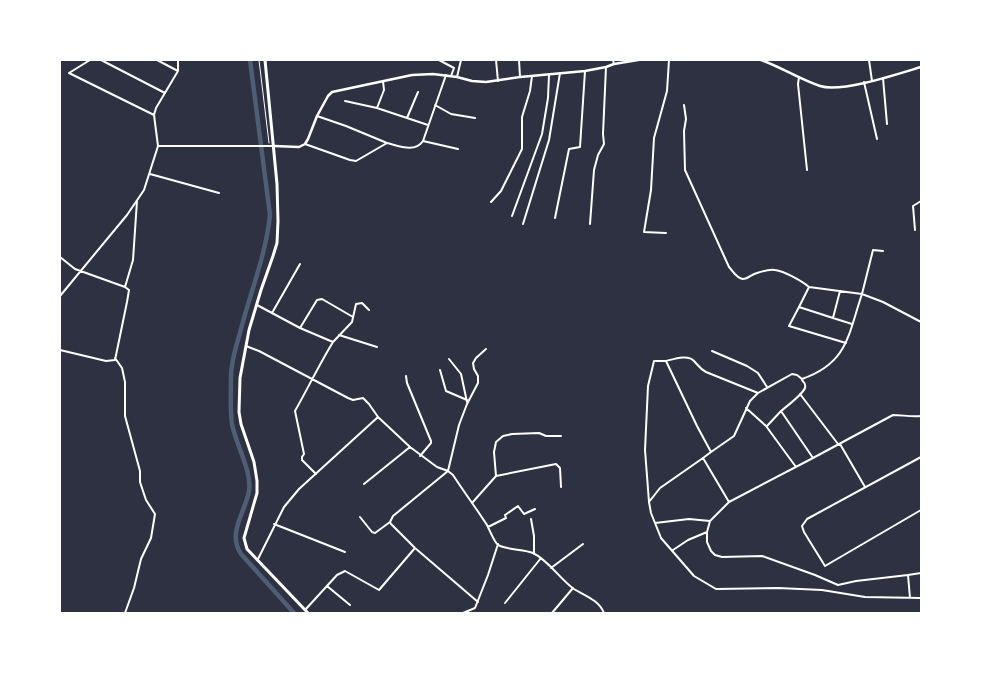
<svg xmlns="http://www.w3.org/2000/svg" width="981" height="673" font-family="Cabin,sans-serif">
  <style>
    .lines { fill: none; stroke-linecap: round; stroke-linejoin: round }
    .canal { stroke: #4f5d75; stroke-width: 4.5 }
    .path { stroke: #fff; stroke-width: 1 }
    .minor { stroke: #fff; stroke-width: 2 }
    .tertiary { stroke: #fff; stroke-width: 2.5 }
    .secondary { stroke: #fff; stroke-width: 3 }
  </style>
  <rect width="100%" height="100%" fill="#2d3142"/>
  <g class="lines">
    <!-- canal -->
    <path class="canal" d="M 250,60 L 270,215 C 266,254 251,291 241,329 C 237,344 231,360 231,376 C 231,388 230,413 232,424 C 236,445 252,471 249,491 C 245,513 227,533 241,554 L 294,613"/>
    <!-- path -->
    <path class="path" d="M 259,60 L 269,143"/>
    <!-- minor -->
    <path class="minor" d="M 90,60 L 69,73 L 154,115
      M 101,60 L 165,93
      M 439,60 L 454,68 L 451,76
      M 496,60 L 498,81
      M 519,60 L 520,77
      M 613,60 L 614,64
      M 869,60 L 872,81
      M 178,71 L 178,60
      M 457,77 L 461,60
      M 799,77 L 798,84 L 807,170
      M 883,78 L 887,124
      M 864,82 L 877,139
      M 345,101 L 377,108 L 428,125
      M 435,105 L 451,114 L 475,118
      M 684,105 L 686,119 L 684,131 L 685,170 L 729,267 C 733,271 736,278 743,279 C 748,279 752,274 757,273 C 763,271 769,269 775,270 C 784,271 802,281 809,287
      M 377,108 L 384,90 L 383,81
      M 317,116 L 346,126 L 387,143
      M 407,118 L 418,92
      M 423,141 L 458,149
      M 305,144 L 350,160 L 356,161 L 387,143 C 399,146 415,153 423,141 L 446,75
      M 158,146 L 273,146
      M 150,174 L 219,193
      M 491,202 L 501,191 L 522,149 L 522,117 L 530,91 L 532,76
      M 512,216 L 542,134 L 548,98 L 549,75
      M 555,218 L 569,149 L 580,147 L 585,71
      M 523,224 L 549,140 L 560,73
      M 590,224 L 594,170 L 598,155 L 604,144 L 603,134 L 606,67
      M 915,230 L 913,206 L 921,201
      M 666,233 L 644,232 L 651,190 L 654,138 L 667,91 L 669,60
      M 883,251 L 873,250 L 862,294 L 883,302 L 921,322
      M 60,257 L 75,269 L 125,287 L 133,260 L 137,201
      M 60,296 L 127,215 L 144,190 L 158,146 L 154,115 L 156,108 L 178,71 L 157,60
      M 257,305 L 300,328 L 333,342 C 319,365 308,388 295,411 L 304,454 L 302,457 L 302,460 L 316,474
      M 799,307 L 789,326 L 846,343
      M 272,313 L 300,264
      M 833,318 L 852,324
      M 300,328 L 317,300 L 322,299 L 353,317
      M 339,335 L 377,347
      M 333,342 L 352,322 L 356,304 L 362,303 L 369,310
      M 246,346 L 259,351 L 348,398 L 353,400 L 363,398 L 369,404 L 378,417 L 410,447 L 437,467 L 448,471 L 453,475 C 464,492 476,508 487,525 C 490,531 493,539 497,544 C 503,550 524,549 533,553 C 548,560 560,579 574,589 C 585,596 599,600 604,613
      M 60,350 L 106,361 L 115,360 L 127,302 L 129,290 L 125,287
      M 712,351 L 747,366 L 758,373 L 767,387
      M 115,358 L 122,368 L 125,382 L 125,416 L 140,471 L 140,482 L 146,500 L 155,514 L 151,538 L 141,559 L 134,588 L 125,613
      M 449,359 L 461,374 L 467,402
      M 666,361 C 674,359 688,354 694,361 C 698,365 700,369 706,372 L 758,393
      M 440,370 L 446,391 L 467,400
      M 406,376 L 407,383 L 431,441 L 431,443 L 420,456
      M 802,380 C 804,382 806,385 805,388 C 802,395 787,406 781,411 L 813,458 L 893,415 C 902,415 911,417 921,416
      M 800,394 L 838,444
      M 746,408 L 766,426 L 796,467
      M 767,426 L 781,411
      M 840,444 L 865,487
      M 921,457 L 807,519 L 802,526 L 804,532 L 825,566 L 921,510
      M 703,458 L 711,452
      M 813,458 L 729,502 L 710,521 L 707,532 L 707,542 L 711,551 L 715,555 L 722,557 L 762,556 L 815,575 L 838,585 L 856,581 L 908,575 L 910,598
      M 496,476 L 494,452 L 496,442 L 503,436 L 512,434 L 539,433 L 546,436 L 561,436
      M 364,484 L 410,447
      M 649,502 L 645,450 L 648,386 L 654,361 L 666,361 L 697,426 L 711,452 L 734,436 L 750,401 L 758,393 L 792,374 L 797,375 L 802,379 C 848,363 848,335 862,294 L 809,287 L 799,307 L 833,318 L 840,291
      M 729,502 L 703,458 L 660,488 L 649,502 L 651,513 L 661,538 L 694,576 L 716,589 L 778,588 L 822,590 L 865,597 L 921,598
      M 472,503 L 496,476 L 556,464 L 560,468 L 561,487
      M 360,517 L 372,532 L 375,533 L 390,522
      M 531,519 L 534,536 L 534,554
      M 655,523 L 689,519 L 710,521
      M 274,524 L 345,552
      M 488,527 L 506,518 L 505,515 L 518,506 L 524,514 L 535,509
      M 673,550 L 688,540 L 707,532
      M 258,559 L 284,507 L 299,489 L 378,417
      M 551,568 L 583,544
      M 908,575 L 921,573
      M 327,586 L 350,605
      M 478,602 L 415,548 L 391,524 L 390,522 L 393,516 L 448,471 L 459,425 L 467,404 L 478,383 L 478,376 L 474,369 L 473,363 L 476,358 L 486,349
      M 505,603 L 541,558
      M 305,610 L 337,575 L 345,571 L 379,590 L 415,548
      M 463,613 L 475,608 L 488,575 L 498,544
      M 552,613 L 573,588"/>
    <!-- tertiary -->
    <path class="tertiary" d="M 761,60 C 781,67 799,79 820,86 C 841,93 898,74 921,67
      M 274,146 L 299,147 L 305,144 L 308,139 L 317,116 L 328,96 L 332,92 L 412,75 L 433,74 L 457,77 L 472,81 L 486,82 L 520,77 L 585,71 L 606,67 L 614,64 L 638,60"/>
    <!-- secondary -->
    <path class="secondary" d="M 265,60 L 277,184 L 278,221 L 277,243 L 273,256 L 261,290 L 249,330 L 240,378 L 239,412 L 241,424 L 254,462 L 257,481 L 257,493 L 244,538 L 247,549 L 308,613"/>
  </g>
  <!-- border -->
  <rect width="981" height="673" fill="none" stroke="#ffffff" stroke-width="122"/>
</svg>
